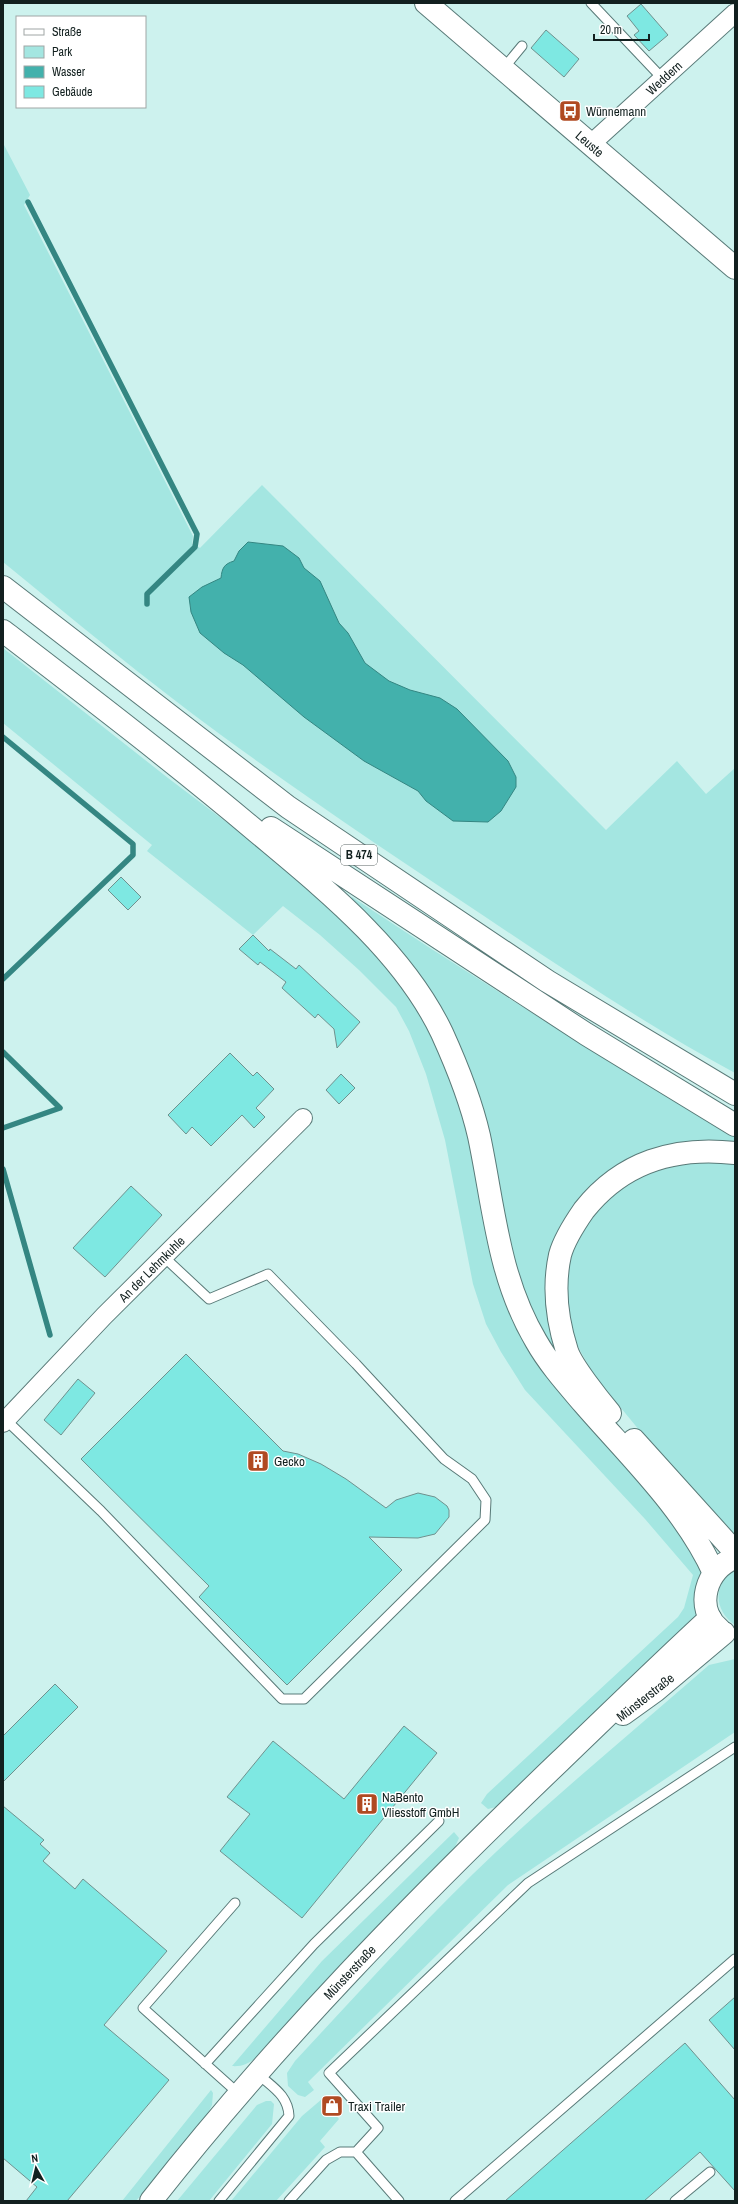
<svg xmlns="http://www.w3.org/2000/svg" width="738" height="2204" font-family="'Archivo Narrow',sans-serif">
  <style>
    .green { fill: #a4e6e1 }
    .water { fill: #43b1ac; stroke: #348682 }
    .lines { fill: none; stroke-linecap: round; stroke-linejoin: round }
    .stream { stroke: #348682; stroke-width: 5.5 }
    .building { fill: #7ee8e2; stroke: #6f918e }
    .lane-casing { stroke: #597a78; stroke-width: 11 }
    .street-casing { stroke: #597a78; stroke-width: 20 }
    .secondary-casing { stroke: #597a78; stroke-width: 24 }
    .highway-casing { stroke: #597a78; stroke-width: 24 }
    .lane { stroke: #fff; stroke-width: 9 }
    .street { stroke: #fff; stroke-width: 18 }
    .secondary { stroke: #fff; stroke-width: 22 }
    .highway { stroke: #fff; stroke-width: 22 }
    .labels { text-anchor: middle; stroke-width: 3; stroke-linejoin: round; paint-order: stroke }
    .shield { fill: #fff; stroke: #596362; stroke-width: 1 }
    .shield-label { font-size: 12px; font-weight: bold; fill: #12201f }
    .street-label { font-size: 13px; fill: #12201f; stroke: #fff }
    .poi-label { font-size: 13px; fill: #12201f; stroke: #fff; text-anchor: start }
  </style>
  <rect width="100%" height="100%" fill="#cdf2ee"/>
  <!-- green -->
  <path class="green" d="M 3,143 L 30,195 L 24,205 L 193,536 L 192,544 L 200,548 L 262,485 L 606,830 L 677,761 L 706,794 L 735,768 L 735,1073 C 648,1026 566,971 484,916 C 395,857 307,798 221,735 C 146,680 75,621 3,562 Z
    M 3,648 L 168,778 L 283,865 L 350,925 L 400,983 L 430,1031 L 461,1102 L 503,1293 L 704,1567 L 698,1614 L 496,1807 L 488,1809 L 481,1803 L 487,1794 L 678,1617 L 684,1608 L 693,1575 L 645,1519 L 525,1390 L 501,1352 L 486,1324 L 473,1284 L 445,1140 L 426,1074 L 409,1031 L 396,1007 L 359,970 L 320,935 L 283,906 L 253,935 L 147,851 L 152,845 L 3,723 Z
    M 352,897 C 478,980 605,1060 735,1137 L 735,1145 L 693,1144 L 574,1211 L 560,1359 L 538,1327 L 514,1268 L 493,1157 L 381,932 L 351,898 Z
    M 735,1161 L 735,1540 L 695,1498 L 685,1480 L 649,1442 L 593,1374 L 575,1341 L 570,1326 L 565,1285 L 570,1257 L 588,1219 L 624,1184 L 671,1164 Z
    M 735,1570 L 735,1625 C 714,1611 712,1583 735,1570 Z
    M 735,1659 L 735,1732 L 508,1885 L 308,2082 L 314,2090 L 305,2097 L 298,2095 L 288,2086 L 287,2073 L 295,2061 C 361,1990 426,1918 496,1852 C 565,1787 638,1727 709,1665 Z
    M 454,1832 L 459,1838 L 455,1847 L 260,2054 C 251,2062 243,2067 232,2066 L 322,1961 Z
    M 211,2090 L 213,2093 L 212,2105 L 207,2115 L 136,2201 L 122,2201 Z
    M 322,2099 L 339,2119 L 320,2141 L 325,2147 L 276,2201 L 231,2201 L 302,2116 Z
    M 266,2101 L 271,2101 L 274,2104 L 272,2124 L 209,2201 L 177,2201 L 257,2105 Z"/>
  <!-- water -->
  <path class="water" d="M 248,542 L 283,546 L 299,558 L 304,568 L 320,581 L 339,623 L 348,633 L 365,663 L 389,681 L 410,690 L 440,698 L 457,709 L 508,761 L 516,777 L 516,787 L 501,811 L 488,822 L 453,821 L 426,801 L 418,791 L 364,761 L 304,717 L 243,665 L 224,653 L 200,633 L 191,612 L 189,597 L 202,587 L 221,578 C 222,568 224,564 234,561 L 239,551 Z"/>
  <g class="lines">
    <!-- stream -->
    <path class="stream" d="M 28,202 L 197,534 L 195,547 L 147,594 L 147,604
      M 3,737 L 133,844 L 133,855 L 3,979
      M 3,1052 L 60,1108 L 3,1128
      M 3,1169 L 50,1335"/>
  </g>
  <!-- building -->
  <path class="building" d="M 641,4 L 668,35 L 649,51 L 634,35 L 639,31 L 627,16 Z
    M 546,30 L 579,59 L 564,77 L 531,48 Z
    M 121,877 L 141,897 L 128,910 L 108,890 Z
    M 253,935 L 269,951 L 270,949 L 296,969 L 299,965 L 360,1022 L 337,1048 L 334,1029 L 318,1014 L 315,1018 L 282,988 L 286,982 L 260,962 L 258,965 L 239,949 Z
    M 230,1053 L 253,1076 L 257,1072 L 274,1089 L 256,1108 L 265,1117 L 254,1128 L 242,1115 L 211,1146 L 192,1127 L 186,1134 L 168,1115 Z
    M 341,1074 L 355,1088 L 339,1104 L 326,1090 Z
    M 131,1186 L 162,1215 L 105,1277 L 73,1248 Z
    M 186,1354 L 283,1451 L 298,1454 L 321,1464 L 346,1479 L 386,1508 L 396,1500 L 418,1493 L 435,1497 L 447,1506 L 449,1510 L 449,1517 L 435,1534 L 418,1538 L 369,1537 L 402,1570 L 287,1685 L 199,1597 L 209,1586 L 81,1459 Z
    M 78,1379 L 95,1393 L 61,1435 L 44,1420 Z
    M 55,1684 L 78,1707 L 3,1782 L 3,1736 Z
    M 404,1726 L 437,1753 L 302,1918 L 220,1851 L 250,1814 L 227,1797 L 273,1741 L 344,1799 Z
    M 3,1806 L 44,1840 L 40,1844 L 50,1853 L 43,1861 L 75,1889 L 83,1879 L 167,1951 L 104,2025 L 169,2080 L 67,2201 L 26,2201 L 37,2187 L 3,2158 Z
    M 735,1997 L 735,2050 L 709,2020 Z
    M 685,2043 L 735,2100 L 735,2191 L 700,2152 L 644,2201 L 505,2201 Z"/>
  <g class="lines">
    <!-- lane casing -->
    <g class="lane-casing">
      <path id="lane" d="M 591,3 L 662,78
        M 503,69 L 522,46
        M 6,1420 L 101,1511 L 282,1699 L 304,1699 L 485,1520 L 486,1500 L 472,1479 L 444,1459 L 356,1364 L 268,1274 L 209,1299 L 164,1257
        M 235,1903 L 143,2008 L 239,2094
        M 205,2064 L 314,1944 L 439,1821
        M 356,2152 L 378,2128 L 329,2073 L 528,1883 L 735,1747
        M 219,2201 L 289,2116 C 288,2095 272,2087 258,2074
        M 289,2201 L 326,2160 L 340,2152 L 356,2152 L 399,2201
        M 455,2201 L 735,1959
        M 675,2201 L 710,2172"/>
    </g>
    <!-- street casing -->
    <g class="street-casing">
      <g id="street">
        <path id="s1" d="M 592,143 L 735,13"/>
        <path id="s2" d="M 3,1423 L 104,1316 L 303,1118"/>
      </g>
    </g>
    <!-- secondary casing -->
    <g class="secondary-casing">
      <g id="secondary">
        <path id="s3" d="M 426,3 L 735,268"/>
        <path d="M 719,1629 C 694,1608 706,1568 735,1558"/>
        <path d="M 623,1714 L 655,1691 L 724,1633"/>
        <path id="s4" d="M 151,2201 C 275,2043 416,1899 560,1761 C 610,1713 659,1665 710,1618"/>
      </g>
    </g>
    <!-- highway casing -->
    <g class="highway-casing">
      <path id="highway" d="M 3,587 L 288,807 L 547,981 L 735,1094
        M 3,631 C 89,697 174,762 257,832 C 325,889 403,951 442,1033 C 457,1066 471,1101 479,1136 C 494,1207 498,1277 536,1341 C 549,1364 567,1384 584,1404 C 629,1456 685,1509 714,1573
        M 271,828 L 586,1034 L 735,1125
        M 610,1413 C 599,1400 572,1366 567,1351 C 557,1320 553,1287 560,1255 C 564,1240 575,1223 584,1210 C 622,1162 675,1146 735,1153
        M 634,1440 L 735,1552"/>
    </g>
    <!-- lane -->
    <use href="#lane" class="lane"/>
    <!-- street -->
    <use href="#street" class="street"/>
    <!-- secondary -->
    <use href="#secondary" class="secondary"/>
    <!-- highway -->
    <use href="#highway" class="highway"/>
  </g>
  <!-- icons -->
  <defs>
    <g id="bus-square" transform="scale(1.15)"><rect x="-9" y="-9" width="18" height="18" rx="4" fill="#b04a22" stroke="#fff"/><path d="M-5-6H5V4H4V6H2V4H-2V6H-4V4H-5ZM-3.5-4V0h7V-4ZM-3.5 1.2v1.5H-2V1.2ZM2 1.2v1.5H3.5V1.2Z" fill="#fff"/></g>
    <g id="building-square" transform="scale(1.15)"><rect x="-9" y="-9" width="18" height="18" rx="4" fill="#b04a22" stroke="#fff"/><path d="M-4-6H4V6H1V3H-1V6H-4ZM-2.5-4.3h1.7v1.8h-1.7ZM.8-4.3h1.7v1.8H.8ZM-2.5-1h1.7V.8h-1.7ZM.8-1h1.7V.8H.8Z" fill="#fff"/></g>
    <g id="shop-square" transform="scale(1.15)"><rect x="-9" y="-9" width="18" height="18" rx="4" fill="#b04a22" stroke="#fff"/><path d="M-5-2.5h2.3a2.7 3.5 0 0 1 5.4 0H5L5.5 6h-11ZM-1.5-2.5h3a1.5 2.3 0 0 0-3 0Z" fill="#fff"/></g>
  </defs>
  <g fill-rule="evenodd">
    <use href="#bus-square" x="570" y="111"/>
    <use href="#building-square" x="258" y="1461"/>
    <use href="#building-square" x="367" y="1804"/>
    <use href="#shop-square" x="332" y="2106"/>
  </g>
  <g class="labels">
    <!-- shield labels -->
    <rect class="shield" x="341" y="845" width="36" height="20" rx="3"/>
    <g class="shield-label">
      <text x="359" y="859">B 474</text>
    </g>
    <!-- street labels -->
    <g class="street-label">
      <text dy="5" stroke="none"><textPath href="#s1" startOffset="97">Weddern</textPath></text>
      <text dy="5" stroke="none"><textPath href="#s3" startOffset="216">Leuste</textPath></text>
      <text dy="5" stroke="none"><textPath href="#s2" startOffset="214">An der Lehmkuhle</textPath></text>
      <text transform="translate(645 1697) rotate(-38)" y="5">Münsterstraße</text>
      <text dy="5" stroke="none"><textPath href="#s4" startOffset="303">Münsterstraße</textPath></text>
    </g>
    <!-- poi labels -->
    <g class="poi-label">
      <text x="586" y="116">Wünnemann</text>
      <text x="274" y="1466">Gecko</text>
      <text x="382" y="1802">NaBento<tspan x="382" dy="15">Vliesstoff GmbH</tspan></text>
      <text x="348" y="2111">Traxi Trailer</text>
    </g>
  </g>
  <!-- border -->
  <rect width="738" height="2204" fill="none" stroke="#12201f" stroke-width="8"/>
  <!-- legend -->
  <rect x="16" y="16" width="130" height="92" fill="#ffffff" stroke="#a0a6a5"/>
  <rect x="24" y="29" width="20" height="6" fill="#ffffff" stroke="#a0a6a5"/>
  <text x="52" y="36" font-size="12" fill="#12201f">Straße</text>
  <rect x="24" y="46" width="20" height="12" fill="#a4e6e1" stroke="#a0a6a5"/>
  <text x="52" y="56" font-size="12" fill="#12201f">Park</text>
  <rect x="24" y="66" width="20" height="12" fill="#43b1ac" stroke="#a0a6a5"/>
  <text x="52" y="76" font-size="12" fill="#12201f">Wasser</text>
  <rect x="24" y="86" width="20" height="12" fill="#7ee8e2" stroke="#a0a6a5"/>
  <text x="52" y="96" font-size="12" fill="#12201f">Gebäude</text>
  <!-- north arrow -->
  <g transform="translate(36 2168) rotate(352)" stroke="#ffffff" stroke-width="3" paint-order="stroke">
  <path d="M0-3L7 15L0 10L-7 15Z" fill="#12201f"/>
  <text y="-6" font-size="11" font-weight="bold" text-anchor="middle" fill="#12201f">N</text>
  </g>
  <!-- scale -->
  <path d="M594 34v6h55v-6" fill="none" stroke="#12201f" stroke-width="2"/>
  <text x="600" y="34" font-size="12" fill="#12201f" stroke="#ffffff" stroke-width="3" paint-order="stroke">20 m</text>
</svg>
